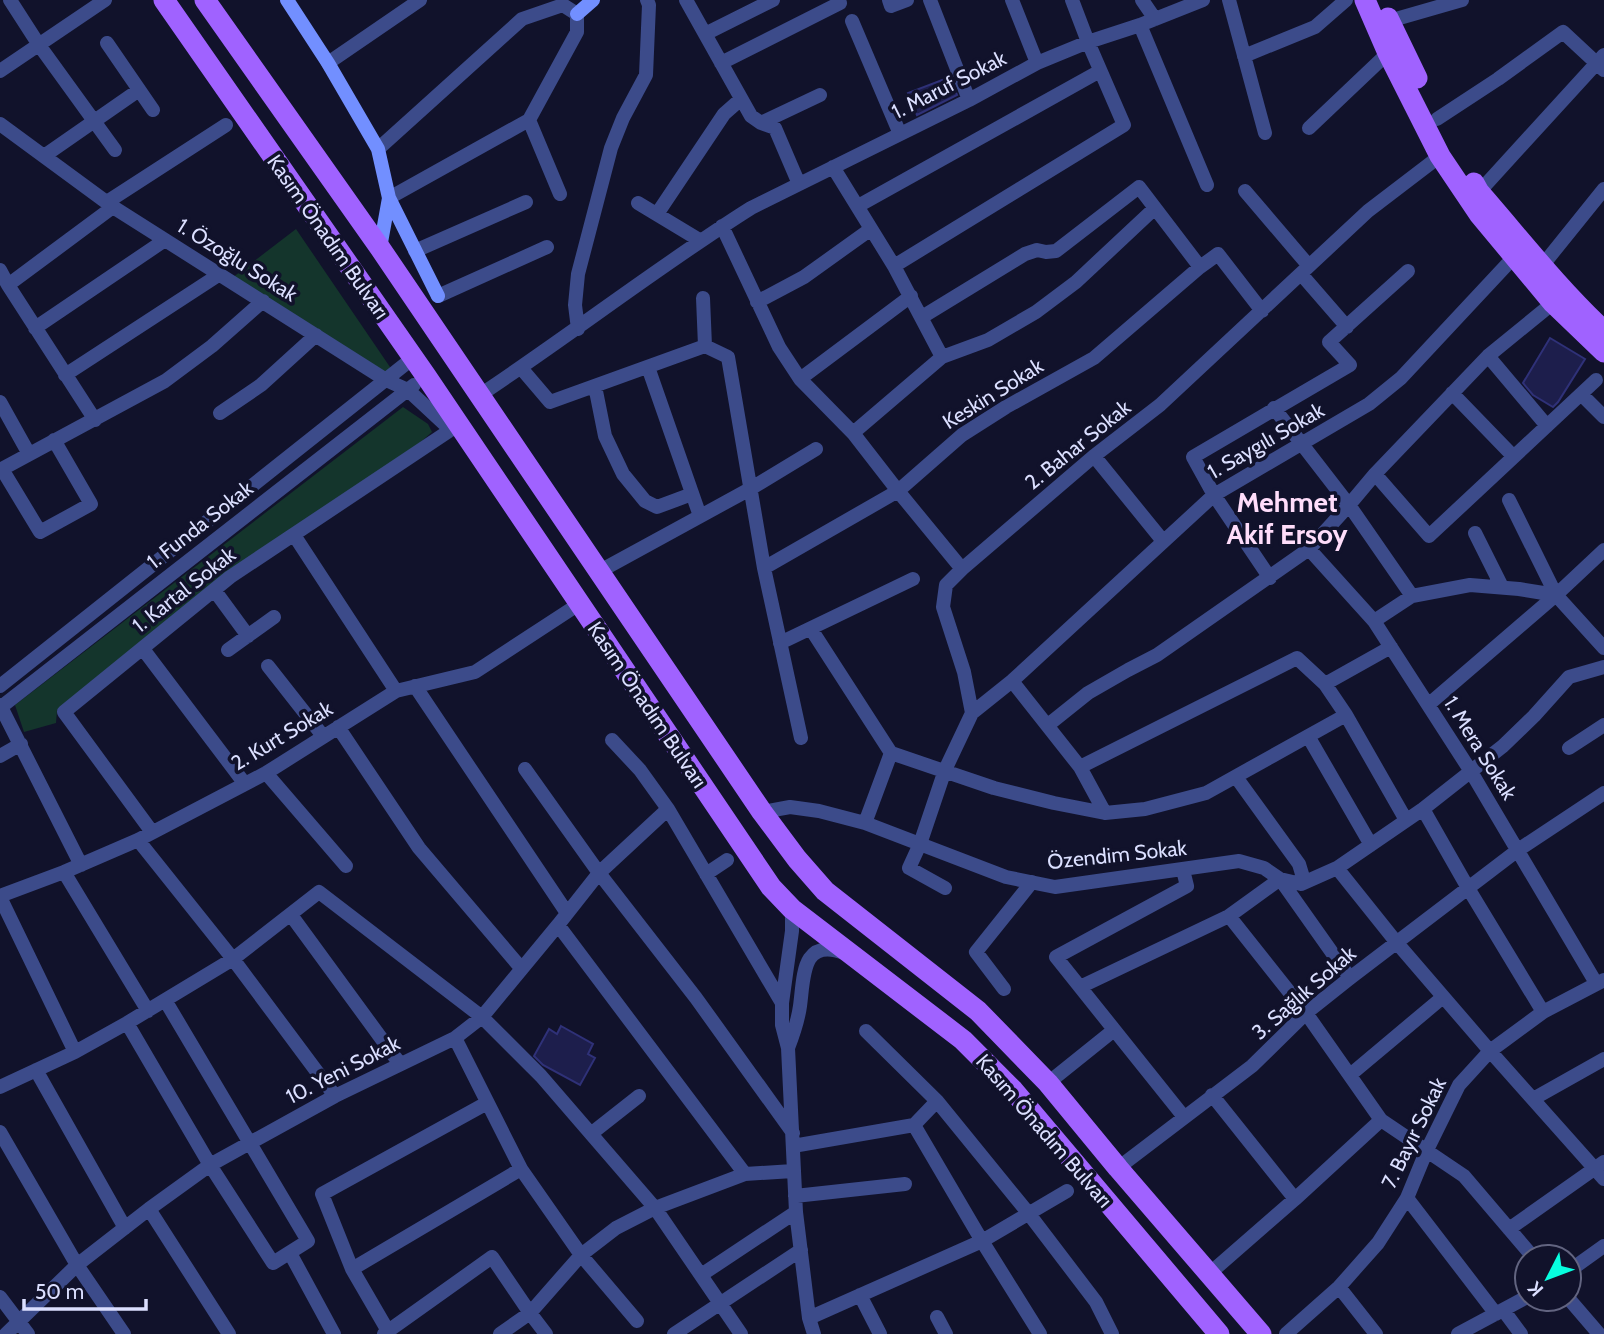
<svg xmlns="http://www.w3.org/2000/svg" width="1604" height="1334" font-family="Cabin,sans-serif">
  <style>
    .green { fill: #14352c }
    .building { fill: #1d1e4c; stroke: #2f3178; stroke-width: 2 }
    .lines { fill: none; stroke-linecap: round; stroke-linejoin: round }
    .street { stroke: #3c4b8a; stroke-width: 14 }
    .secondary { stroke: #728fff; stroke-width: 14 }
    .primary { stroke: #a062ff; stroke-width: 21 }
    .labels { text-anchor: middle; stroke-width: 7; stroke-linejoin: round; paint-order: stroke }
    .street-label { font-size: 21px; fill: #dbdfff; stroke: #11122b }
    .district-label { font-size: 28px; font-weight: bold; fill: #ffddfa; stroke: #11122b }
  </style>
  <rect width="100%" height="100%" fill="#11122b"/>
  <!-- green -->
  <path class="green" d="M 296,229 L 390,367 L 388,378 L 232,278 Z
    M 403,407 L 428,424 L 432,432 L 415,447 L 137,648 L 57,710 L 56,723 L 24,732 L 15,705 Z"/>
  <!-- building -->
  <path class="building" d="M 950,77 L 957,95 L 917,115 L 908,93 Z
    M 1550,338 L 1585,359 L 1558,402 L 1553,407 L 1533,395 L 1523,383 Z
    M 561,1026 L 593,1044 L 588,1054 L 595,1058 L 580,1085 L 543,1065 L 534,1056 L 549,1029 L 557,1034 Z"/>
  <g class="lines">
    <!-- street -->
    <path class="street" d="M 10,0 L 39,45 L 115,150
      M 686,0 L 751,116 L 761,123 L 775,128 L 799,184
      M 889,0 L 891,6 L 907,0
      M 930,0 L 969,100
      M 1012,0 L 1037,63
      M 1142,0 L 1155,19
      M 1229,0 L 1265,133
      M 852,21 L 900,134
      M 1389,21 L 1462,0
      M 1140,25 L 1207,185
      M 705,34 L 773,0
      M 107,43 L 153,110
      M 1244,56 L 1315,27 L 1346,0
      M 328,63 L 420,0
      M 721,63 L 840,3
      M 0,71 L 105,0
      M 1437,119 L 1498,79 L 1563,32 L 1604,70
      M 529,120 L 560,194
      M 761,123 L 820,95
      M 0,124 L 113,207 L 386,380 L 408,390 L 451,430
      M 1309,128 L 1388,53
      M 378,149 L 522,19 L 563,5 L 577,14 L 577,32 L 529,120 L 389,198
      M 44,156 L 139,90
      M 833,167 L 894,266 L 942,357
      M 1245,191 L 1309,266
      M 1479,192 L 1604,55
      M 107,202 L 226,125
      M 638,203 L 701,241
      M 858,206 L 1100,71
      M 657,214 L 724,114 L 741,99
      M 722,226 L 779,347 L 800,379 L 853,433 L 898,491 L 962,569
      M 415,251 L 526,202
      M 894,266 L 1124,125 L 1088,42 L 1072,0
      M 1542,266 L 1604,189
      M 0,270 L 8,285 L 95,420
      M 1301,274 L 1347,327
      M 8,285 L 113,207
      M 438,296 L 547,247
      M 703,298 L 705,346
      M 757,302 L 804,277 L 871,229
      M 922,317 L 1025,254 L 1037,250 L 1046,252 L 1056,251 L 1139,187 L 1200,267 L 1218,254 L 1262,311
      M 35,328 L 165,240
      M 578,329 L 575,305 L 578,274 L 611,148 L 623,118 L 646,75 L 649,5 L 647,0
      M 705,346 L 728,357 L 764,568 L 801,738
      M 1488,356 L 1547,426
      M 648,367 L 700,516
      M 521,368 L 550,402 L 705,346
      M 65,375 L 220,274
      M 800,379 L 911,296
      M 595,386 L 605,436 L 623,474 L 645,501 L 657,507 L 692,494
      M 1452,393 L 1513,456
      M 1581,394 L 1604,417
      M 480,395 C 572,334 659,266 751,208 L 969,100 L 1037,63 L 1088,42 L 1140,25 L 1203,0
      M 0,402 L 29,454
      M 1274,408 L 1349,505 L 1412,596
      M 220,413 L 261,385 L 316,335
      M 853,433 L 942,357 L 988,340 L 1036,312 L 1076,282 L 1155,208
      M 1094,456 L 1163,541
      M 2,469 L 40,532 L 91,504 L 54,440
      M 0,470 L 165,381 L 212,346 L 263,301
      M 1375,474 L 1429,536 L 1596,380
      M 1509,500 L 1556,595 L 1604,648
      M 1475,533 L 1502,587
      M 294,535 L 396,691
      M 1309,549 L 1374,621 L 1470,770 L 1596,983
      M 764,568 L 898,491 L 962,435 L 1006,407 L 1094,358 L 1200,267
      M 600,571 L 750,489 L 816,449
      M 1270,578 L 1214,495 L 1193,457 L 1350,365 L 1329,342 L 1408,271
      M 215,591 L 248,636
      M 1374,621 L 1412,596 L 1470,585 L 1519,589 L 1556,595
      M 811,629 L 891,753 L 994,788 L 1054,803 L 1105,813 L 1145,809 L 1206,793 L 1346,715
      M 780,643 L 913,579
      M 143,649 L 245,784
      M 228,650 L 274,617
      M 268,666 L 323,736
      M 1012,681 L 1080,767 L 1105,813
      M 1325,684 L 1391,647
      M 0,686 L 413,358
      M 415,686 L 567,913
      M 0,705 L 81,865
      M 1428,705 L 1556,595 L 1604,550
      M 1,707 L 414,385
      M 972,713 L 1012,681 L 1214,495 L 1369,404 L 1401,378 L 1514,257
      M 1048,725 L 1088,693 L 1128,670 L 1157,655 L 1309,549 L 1349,505 L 1375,474 L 1488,356 L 1553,303
      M 338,727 L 419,848 L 521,968
      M 1308,736 L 1371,845
      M 612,740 L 640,770 L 668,809 L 782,1003
      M 1569,748 L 1604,725
      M 0,756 L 21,744
      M 1080,767 L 1297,658 L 1325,684 L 1346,715 L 1406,820
      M 525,769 L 599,873 L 696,998 L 793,1133
      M 266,773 L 346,866
      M 1236,777 L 1299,864 L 1302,874 L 1301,884
      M 1423,809 L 1468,888 L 1543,1012
      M 762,812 L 790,807 L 819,811 L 865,823 L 1006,877 L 1055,887 L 1239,861 L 1264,868 L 1280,879 L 1350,978
      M 865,823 L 891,753
      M 152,832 L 64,712 L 230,577 L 458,425
      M 138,840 L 233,959 L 335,1096
      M 1337,868 L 1397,943 L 1490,1051 L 1604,1179
      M 1183,870 L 1187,886 L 1056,957 L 1184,1117
      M 64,872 L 148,1011
      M 706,874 L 727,860
      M 945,888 L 909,868 L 920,844 L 945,770 L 972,713 L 964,672 L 943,607 L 946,585 L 962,569 L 1094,456 L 1160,405 L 1368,211 L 1440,156
      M 0,896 L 64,872 L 138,840 L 266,773 L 396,691 L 475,672 L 579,604
      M 0,897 L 75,1052
      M 792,909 L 792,931 L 782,1003 L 782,1025 L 788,1048 L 796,1212 L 809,1318 L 814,1334
      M 291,915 L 400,1064
      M 1229,916 L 1306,1013 L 1381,1120 L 1464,1176 L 1533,1257
      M 558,925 L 745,1174
      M 1080,987 L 1229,916 L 1280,879 L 1301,884 L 1337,868 L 1423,809 L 1503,746 L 1534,716 L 1569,677 L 1604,667
      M 1004,989 L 976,952 L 1032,882
      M 127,1023 L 210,1165 L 273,1263 L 308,1241 L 165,1000
      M 866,1031 L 937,1101 L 1029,1214 L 1096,1302 L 1112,1334
      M 455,1038 L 521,1169 L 581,1255 L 637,1321
      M 788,1048 C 793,1035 798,1021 800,1006 C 804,978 801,937 844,953
      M 36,1070 L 125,1228
      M 1350,1075 L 1443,997
      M 1048,1083 L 1114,1030
      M 0,1087 L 75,1052 L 127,1023 L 233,959 L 319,892 L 482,1017 L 541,1076 L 655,1208 L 741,1334
      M 1212,1095 L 1295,1199
      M 1533,1099 L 1604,1059
      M 937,1101 L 914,1125 L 982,1241 L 1040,1334
      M 0,1132 L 77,1265 L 124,1334
      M 592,1133 L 639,1096
      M 793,1146 L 914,1125
      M 1118,1168 L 1252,1066 L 1306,1013 L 1350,978 L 1518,850 L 1604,793
      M 795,1196 L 905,1184
      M 1407,1198 L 1496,1314
      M 149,1209 L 229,1334
      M 1509,1229 L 1604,1162
      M 290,1253 L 334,1334
      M 352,1269 L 521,1169
      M 1569,1271 L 1604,1246
      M 1209,1274 L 1295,1199 L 1381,1120
      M 701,1275 L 796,1212
      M 1339,1287 L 1376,1334
      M 860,1295 L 880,1334
      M 0,1297 L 28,1334
      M 1569,1299 L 1599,1334
      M 1504,1311 L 1521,1334
      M 937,1317 L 946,1334
      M 809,1318 L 982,1241 L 1067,1191
      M 388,1331 L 352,1269 L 322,1194 L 487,1103
      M 6,1334 L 77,1265 L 149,1209 L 210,1165 L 335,1096 L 455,1038 L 482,1017 L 558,925 L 599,873 L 668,809
      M 384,1334 L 492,1257 L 530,1313 L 546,1334
      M 500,1334 L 530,1313 L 581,1255 L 616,1228 L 655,1208 L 745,1174 L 793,1171
      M 674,1334 L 801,1250
      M 1286,1334 L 1339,1287 L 1378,1243 L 1407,1198 L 1426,1152 L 1459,1085 L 1490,1051 L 1543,1012 L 1604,980
      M 1458,1334 L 1527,1297"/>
    <!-- secondary -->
    <path class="secondary" d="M 287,0 L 328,63 L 378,149 L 389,198 L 380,248
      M 577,14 L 593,0
      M 389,198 L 438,296"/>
    <!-- primary -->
    <path class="primary" d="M 164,0 L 426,376 L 771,887 L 792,909 L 963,1040 L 1013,1090 L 1219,1334
      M 205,0 L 380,248 L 762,812 L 797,859 L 825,891 L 978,1011 L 1048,1083 L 1118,1168 L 1261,1334
      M 1365,0 L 1388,53 L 1440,156 L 1479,214 L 1553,303 L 1604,352
      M 1388,18 L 1417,78
      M 1474,183 L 1479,192 C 1520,239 1558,288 1604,331"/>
  </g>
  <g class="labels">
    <!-- street labels -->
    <g class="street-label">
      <text transform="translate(949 85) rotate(-27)" y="7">1. Maruf Sokak</text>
      <text transform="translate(328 237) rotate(55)" y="7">Kasım Önadım Bulvarı</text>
      <text transform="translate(237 260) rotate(32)" y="7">1. Özoğlu Sokak</text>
      <text transform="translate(993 394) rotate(-32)" y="7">Keskin Sokak</text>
      <text transform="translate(1266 441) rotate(-30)" y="7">1. Saygılı Sokak</text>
      <text transform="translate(1078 445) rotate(-39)" y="7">2. Bahar Sokak</text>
      <text transform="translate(200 525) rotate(-38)" y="7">1. Funda Sokak</text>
      <text transform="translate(184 590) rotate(-38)" y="7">1. Kartal Sokak</text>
      <text transform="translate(647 705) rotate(56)" y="7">Kasım Önadım Bulvarı</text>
      <text transform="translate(282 736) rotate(-31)" y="7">2. Kurt Sokak</text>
      <text transform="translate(1480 748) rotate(58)" y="7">1. Mera Sokak</text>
      <text transform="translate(1117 855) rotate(-6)" y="7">Özendim Sokak</text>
      <text transform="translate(1304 993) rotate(-41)" y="7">3. Sağlık Sokak</text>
      <text transform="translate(343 1070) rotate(-27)" y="7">10. Yeni Sokak</text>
      <text transform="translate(1044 1131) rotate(49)" y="7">Kasım Önadım Bulvarı</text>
      <text transform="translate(1414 1133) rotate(-64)" y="7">7. Bayır Sokak</text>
    </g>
    <!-- district labels -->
    <g class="district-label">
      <text x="1287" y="512">Mehmet<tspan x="1287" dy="32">Akif Ersoy</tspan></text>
    </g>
  </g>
  <!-- north arrow -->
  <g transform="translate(1548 1278) rotate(228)"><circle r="33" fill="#11122b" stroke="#626480" stroke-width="2"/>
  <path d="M0-5L12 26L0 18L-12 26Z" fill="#07fedf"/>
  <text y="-10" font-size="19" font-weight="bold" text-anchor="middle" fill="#dbdfff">K</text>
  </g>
  <!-- scale -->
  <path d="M24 1299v10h122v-10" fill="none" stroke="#dbdfff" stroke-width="3.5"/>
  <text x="35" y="1299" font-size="21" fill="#dbdfff" stroke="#11122b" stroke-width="5" paint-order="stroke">50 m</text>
</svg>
